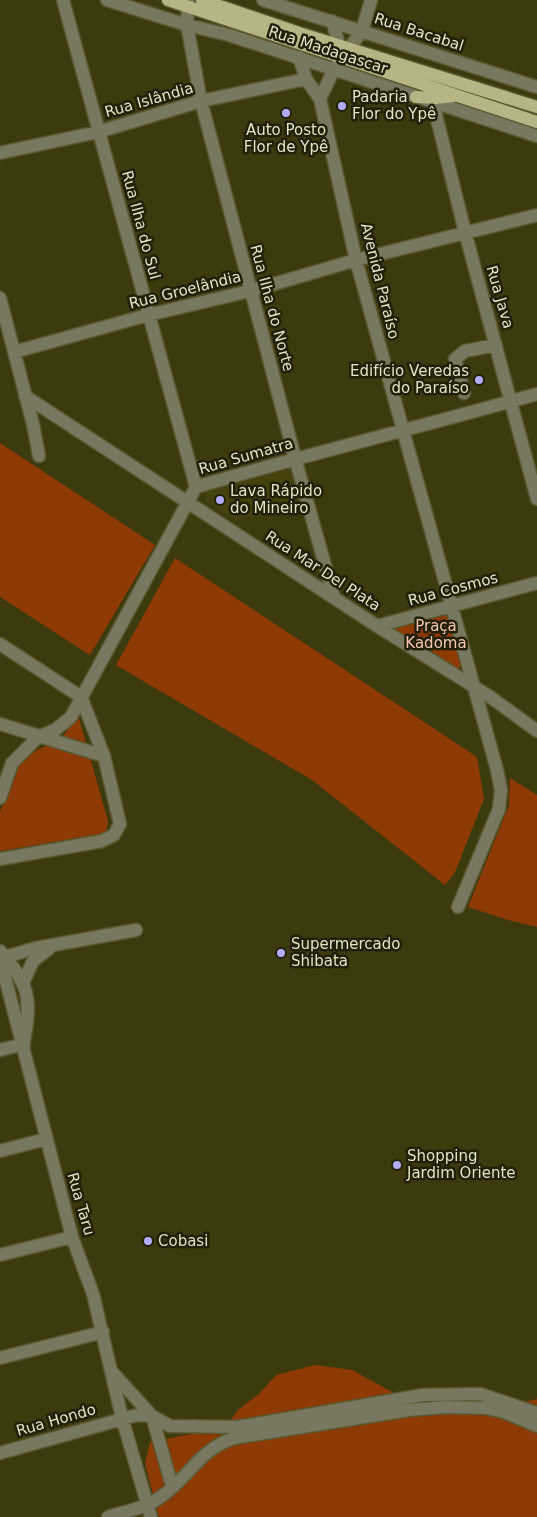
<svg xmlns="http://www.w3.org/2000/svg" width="537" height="1517" font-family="'DejaVu Sans',sans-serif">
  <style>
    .built { fill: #45420e }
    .green { fill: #8d3a05 }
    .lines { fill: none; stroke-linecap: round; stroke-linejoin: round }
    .minor-casing { stroke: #5b582f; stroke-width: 15 }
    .major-casing { stroke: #5b582f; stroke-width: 15 }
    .minor { stroke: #787760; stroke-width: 12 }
    .major { stroke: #b8b584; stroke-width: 12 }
    .poi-dot { fill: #b1adfa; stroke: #222009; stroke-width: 2 }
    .labels { text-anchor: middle; stroke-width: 5; stroke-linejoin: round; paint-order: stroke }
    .street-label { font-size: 15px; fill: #e3e2c4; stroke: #222009 }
    .poi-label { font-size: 15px; fill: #e3e2c4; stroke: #222009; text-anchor: start }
    .park-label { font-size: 15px; fill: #f7c6b0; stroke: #222009 }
  </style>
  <rect width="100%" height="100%" fill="#3d3a0e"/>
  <!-- built -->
  <path class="built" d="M 287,469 L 291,471 L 301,503 L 235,520 L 205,500 L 205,492 Z"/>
  <!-- green -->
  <path class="green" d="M 0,443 L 155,545 L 90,655 L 0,597 Z
    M 175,558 L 477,757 L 484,799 L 455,872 L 445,885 L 312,780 L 116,665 Z
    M 449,611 L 463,662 L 462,667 L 456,668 L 395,629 L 395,627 Z
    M 78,715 L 108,821 L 106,833 L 0,851 L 0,812 L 17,766 L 37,750 L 62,738 Z
    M 510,778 L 537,795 L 537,927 L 508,920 L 468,907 L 509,805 Z
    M 315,1365 L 352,1370 L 414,1404 L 485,1410 L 537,1399 L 537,1517 L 159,1517 L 145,1463 L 150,1442 L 217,1429 L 228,1424 L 238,1410 L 259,1394 L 276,1375 Z"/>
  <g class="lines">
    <!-- minor casing -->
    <g class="minor-casing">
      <path id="minor" d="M 63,0 L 196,487
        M 107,0 L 187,25 L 229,35 L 537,136
        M 188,0 L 187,25 L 201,101 L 295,458 L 334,597
        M 263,0 L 537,87
        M 332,21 L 342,55
        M 299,57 L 306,79 L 320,99 L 356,260 L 497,770 L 501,790 L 499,809 L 458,907
        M 320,99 L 334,69 L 362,31 L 371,0
        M 433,103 L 465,232 L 537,499
        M 0,153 L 98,132 L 201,101 L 306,79
        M 0,298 L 33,424 L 39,456
        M 14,352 L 148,315 L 250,291 L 356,260 L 537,215
        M 464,393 L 455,359 L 465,351 L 496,345
        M 25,396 L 377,626 L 489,696 L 537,731
        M 377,626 L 537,583
        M 0,644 L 81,697
        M 81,697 L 104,756
        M 0,724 L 104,756 L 120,824 L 114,835 L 102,841 L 0,859
        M 0,798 L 12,763 L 38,737 L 55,730 L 71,717 L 196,487 C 309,454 424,426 537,394
        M 0,951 C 29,985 32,997 24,1041
        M 5,957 L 36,948 L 136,930
        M 0,958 L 72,1237 L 93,1294 L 122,1418 L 151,1517
        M 23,983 L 33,961 L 51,947
        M 0,1050 L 24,1044
        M 0,1151 L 46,1139
        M 0,1255 L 72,1237
        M 0,1358 L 103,1332
        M 113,1373 L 152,1416 L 172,1486
        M 0,1453 L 137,1415 L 152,1416 L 170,1426 L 237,1427 L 423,1395 L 480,1394 L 537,1413
        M 108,1517 C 126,1511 147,1508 162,1496 C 189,1477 200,1449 234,1438 L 409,1410 L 446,1407 L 485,1408 L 504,1412 L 537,1426"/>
    </g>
    <!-- major casing -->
    <g class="major-casing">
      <path id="major" d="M 168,0 L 537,122
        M 202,0 L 302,34 L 537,107
        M 416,97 L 436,98 L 453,96"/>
    </g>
    <!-- minor -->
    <use href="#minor" class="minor"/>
    <!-- major -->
    <use href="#major" class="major"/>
  </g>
  <!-- markers -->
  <g class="poi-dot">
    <circle cx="342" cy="106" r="5"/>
    <circle cx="286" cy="113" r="5"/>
    <circle cx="479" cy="380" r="5"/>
    <circle cx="220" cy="500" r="5"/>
    <circle cx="281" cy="953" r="5"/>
    <circle cx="397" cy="1165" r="5"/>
    <circle cx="148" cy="1241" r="5"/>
  </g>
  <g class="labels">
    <!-- street labels -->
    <g class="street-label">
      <text transform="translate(419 32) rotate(18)" y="5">Rua Bacabal</text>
      <text transform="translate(328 50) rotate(18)" y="5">Rua Madagascar</text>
      <text transform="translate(149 100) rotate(-16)" y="5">Rua Islândia</text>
      <text transform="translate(141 225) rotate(75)" y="5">Rua Ilha do Sul</text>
      <text transform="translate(380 281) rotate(76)" y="5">Avenida Paraíso</text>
      <text transform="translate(185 290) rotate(-14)" y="5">Rua Groelândia</text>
      <text transform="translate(500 297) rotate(74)" y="5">Rua Java</text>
      <text transform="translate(272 308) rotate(75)" y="5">Rua Ilha do Norte</text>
      <text transform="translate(246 456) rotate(-16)" y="5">Rua Sumatra</text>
      <text transform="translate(323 571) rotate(33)" y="5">Rua Mar Del Plata</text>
      <text transform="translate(453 589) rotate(-15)" y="5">Rua Cosmos</text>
      <text transform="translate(81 1204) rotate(74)" y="5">Rua Taru</text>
      <text transform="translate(56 1420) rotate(-16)" y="5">Rua Hondo</text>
    </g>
    <!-- poi labels -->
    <g class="poi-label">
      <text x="352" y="102">Padaria<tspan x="352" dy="17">Flor do Ypê</tspan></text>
      <text x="286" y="135" text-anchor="middle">Auto Posto<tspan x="286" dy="17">Flor de Ypê</tspan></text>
      <text x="469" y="376" text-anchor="end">Edifício Veredas<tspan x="469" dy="17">do Paraíso</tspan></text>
      <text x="230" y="496">Lava Rápido<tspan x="230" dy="17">do Mineiro</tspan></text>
      <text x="291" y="949">Supermercado<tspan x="291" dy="17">Shibata</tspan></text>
      <text x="407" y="1161">Shopping<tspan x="407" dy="17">Jardim Oriente</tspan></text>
      <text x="158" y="1246">Cobasi</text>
    </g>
    <!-- park labels -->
    <g class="park-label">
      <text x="436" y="631">Praça<tspan x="436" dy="17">Kadoma</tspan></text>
    </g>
  </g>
</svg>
